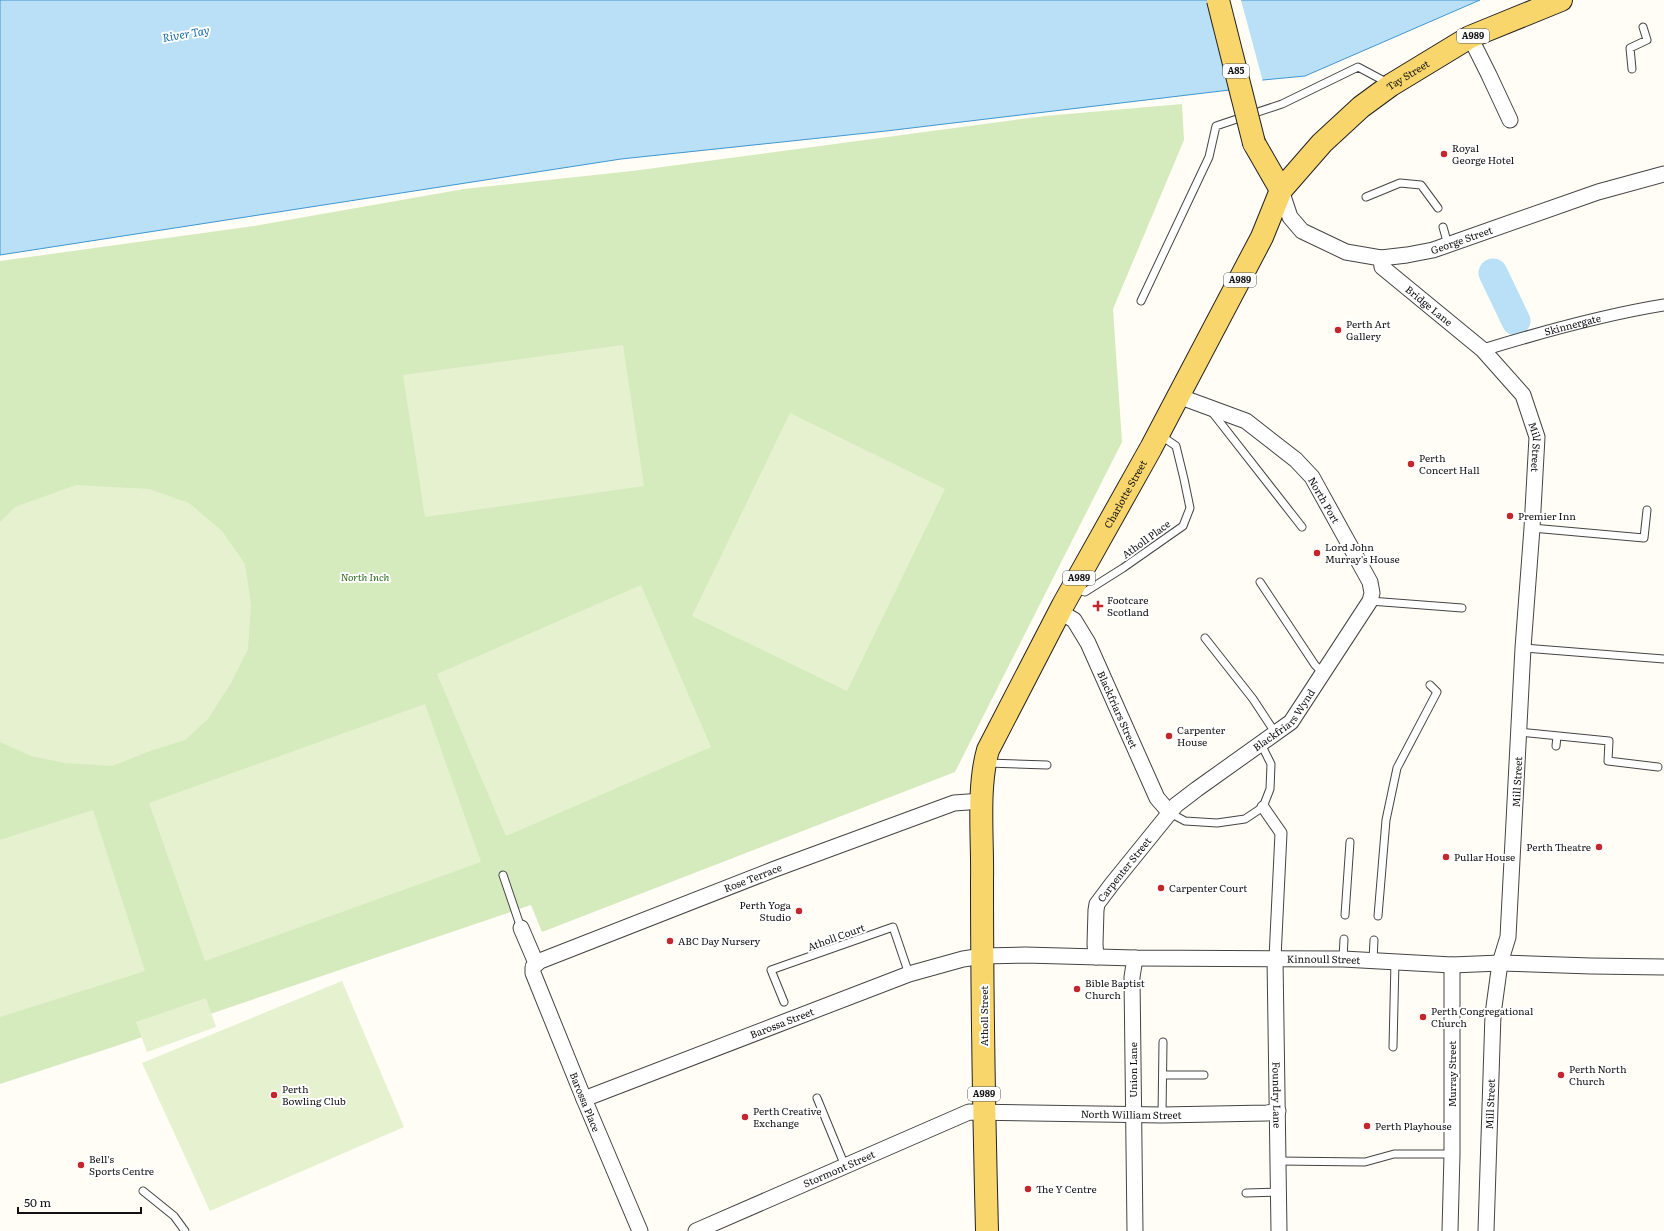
<svg xmlns="http://www.w3.org/2000/svg" width="1664" height="1231" font-family="Literata,serif">
  <style>
    .green { fill: #d5ebbd }
    .pitch { fill: #e6f2cf }
    .water { fill: #b9e0f7; stroke: #3f96cf }
    .pier { fill: #fffdf5 }
    .lines { fill: none; stroke-linecap: round; stroke-linejoin: round }
    .river { stroke: #b9e0f7; stroke-width: 29 }
    .service-casing { stroke: #444; stroke-width: 9 }
    .pedestrian-casing { stroke: #444; stroke-width: 13 }
    .minor-casing { stroke: #444; stroke-width: 17 }
    .primary-casing { stroke: #222; stroke-width: 24 }
    .service { stroke: #fff; stroke-width: 7 }
    .pedestrian { stroke: #fff; stroke-width: 11 }
    .minor { stroke: #fff; stroke-width: 15 }
    .primary { stroke: #f9d66b; stroke-width: 22 }
    .primary-bridge-casing { stroke: #222; stroke-width: 24; stroke-linecap: butt }
    .primary-bridge { stroke: #f9d66b; stroke-width: 22 }
    .poi-dot { fill: #c4262e; stroke: #fff; stroke-width: 1.5 }
    .labels { text-anchor: middle; stroke-width: 4; stroke-linejoin: round; paint-order: stroke }
    .shield { fill: #fff; stroke: #585858; stroke-width: 1 }
    .shield-label { font-size: 9px; font-weight: bold; fill: #111 }
    .street-label { font-size: 10px; fill: #111; stroke: #fff }
    .poi-label { font-size: 10px; fill: #111; stroke: #fff; text-anchor: start }
    .park-label { font-size: 10px; font-style: italic; fill: #2f6b1f; stroke: #fff }
    .water-label { font-size: 11px; font-style: italic; fill: #1768a6; stroke: #fff }
  </style>
  <rect width="100%" height="100%" fill="#fffdf5"/>
  <!-- green -->
  <path class="green" d="M 1182,104 L 1184,140 L 1113,309 L 1122,442 L 955,772 L 542,932 L 531,905 L 110,1048 L 0,1084 L 0,261 L 254,226 L 464,189 L 632,171 L 1045,116 Z"/>
  <!-- pitch -->
  <path class="pitch" d="M 623,345 L 644,486 L 425,517 L 403,375 Z
    M 790,413 L 945,489 L 847,691 L 692,616 Z
    M 76,485 L 149,489 L 189,503 L 222,531 L 245,564 L 251,605 L 248,649 L 231,683 L 208,719 L 185,740 L 150,751 L 112,766 L 65,763 L 31,756 L 0,742 L 0,522 L 15,507 Z
    M 641,585 L 711,747 L 506,836 L 437,674 Z
    M 425,704 L 481,862 L 205,961 L 149,803 Z
    M 93,810 L 145,971 L 0,1017 L 0,840 Z
    M 342,981 L 404,1127 L 210,1211 L 142,1063 Z
    M 206,998 L 216,1027 L 147,1052 L 136,1022 Z"/>
  <!-- water -->
  <path class="water" d="M 0,0 L 1480,0 L 1305,76 L 1263,80 L 1238,89 L 886,131 L 621,159 L 0,255 Z"/>
  <!-- pier -->
  <path class="pier" d="M 1211,0 L 1241,0 L 1263,82 L 1238,91 Z"/>
  <g class="lines">
    <!-- river -->
    <path class="river" d="M 1493,273 L 1516,321"/>
    <!-- service casing -->
    <g class="service-casing">
      <path id="service" d="M 1632,69 L 1630,48 L 1647,40 L 1643,27
        M 1366,197 L 1400,183 L 1421,185 L 1438,208
        M 1443,227 L 1448,245
        M 1141,301 L 1209,157 L 1216,126 L 1282,104 L 1358,67 L 1388,83
        M 1212,412 L 1302,527
        M 1532,528 L 1644,538 L 1647,510
        M 1260,582 L 1315,665 L 1323,673
        M 1074,589 L 1085,592 L 1123,568 L 1183,526 L 1190,508 L 1184,479 L 1176,446 L 1160,435
        M 1370,601 L 1462,608
        M 1205,638 L 1253,699 L 1276,734
        M 1523,648 L 1664,659
        M 1519,732 L 1609,741 L 1608,761 L 1658,767
        M 1556,746 L 1557,736
        M 987,763 L 1047,765
        M 1170,813 L 1185,821 L 1217,823 L 1245,819 L 1263,807 L 1270,789 L 1271,764 L 1261,744
        M 503,875 L 521,928
        M 1345,915 L 1350,842
        M 1378,916 L 1386,820 L 1397,768 L 1437,692 L 1430,685
        M 1343,959 L 1344,939
        M 1373,960 L 1374,940
        M 784,1002 L 771,970 L 893,927 L 909,974
        M 1393,1047 L 1395,961
        M 1163,1075 L 1204,1075
        M 817,1098 L 845,1166
        M 1162,1115 L 1163,1042
        M 1278,1161 L 1365,1162 L 1394,1154 L 1452,1154
        M 143,1191 L 174,1216 L 185,1231
        M 1246,1193 L 1278,1192"/>
    </g>
    <!-- pedestrian casing -->
    <g class="pedestrian-casing">
      <g id="pedestrian">
        <path id="s1" d="M 1483,350 C 1542,332 1602,315 1664,305"/>
        <path d="M 1263,807 L 1281,833 L 1275,958"/>
      </g>
    </g>
    <!-- minor casing -->
    <g class="minor-casing">
      <g id="minor">
        <path d="M 1470,37 L 1489,75 L 1510,120"/>
        <path id="s2" d="M 1281,190 L 1290,217 L 1302,231 L 1346,252 L 1381,258 L 1407,255 L 1433,250 L 1598,192 L 1664,174"/>
        <path id="s3" d="M 1381,258 L 1382,267 L 1483,350 L 1523,395 L 1537,437 L 1532,528 L 1523,648 L 1508,937 L 1500,963 L 1493,1014 L 1486,1231"/>
        <path id="s4" d="M 1060,612 L 1074,620 L 1088,643 L 1157,798 L 1170,813"/>
        <path d="M 521,928 L 536,963"/>
        <path id="s5" d="M 1096,957 L 1095,944 L 1096,910 L 1097,904 L 1112,884 L 1176,805 L 1197,789 L 1291,722 L 1370,601 L 1372,593 L 1370,582 L 1312,477 L 1296,460 L 1246,421 L 1189,400 L 1179,394"/>
        <path id="s6" d="M 1275,958 L 1279,1231"/>
        <path id="s7" d="M 584,1099 L 909,974 L 963,959 L 983,956 L 1025,955 L 1135,958 L 1343,959 L 1452,965 L 1500,963 L 1591,966 L 1664,967"/>
        <path id="s8" d="M 640,1231 L 584,1099 L 533,973 L 533,967 L 540,961 L 775,869 L 954,803 L 982,801"/>
        <path id="s9" d="M 696,1231 L 969,1112 L 1162,1115 L 1267,1113 L 1278,1111"/>
        <path d="M 1135,1231 L 1132,977 L 1135,958"/>
        <path d="M 1450,1231 L 1452,1154 L 1452,965"/>
      </g>
    </g>
    <!-- primary casing -->
    <g class="primary-casing">
      <g id="primary">
        <path d="M 1254,143 L 1281,190"/>
        <path id="s10" d="M 987,1231 C 984,1114 982,997 982,880 C 983,840 977,788 988,750 L 1063,605 L 1151,448 L 1262,237 L 1281,190 L 1322,143 L 1361,107 L 1391,85 L 1470,37 L 1561,0"/>
      </g>
    </g>
    <!-- service -->
    <use href="#service" class="service"/>
    <!-- pedestrian -->
    <use href="#pedestrian" class="pedestrian"/>
    <!-- minor -->
    <use href="#minor" class="minor"/>
    <!-- primary -->
    <use href="#primary" class="primary"/>
    <!-- primary-bridge casing -->
    <g class="primary-bridge-casing">
      <path id="primary-bridge" d="M 1218,0 L 1254,143"/>
    </g>
    <!-- primary-bridge -->
    <use href="#primary-bridge" class="primary-bridge"/>
  </g>
  <!-- markers -->
  <g class="poi-dot">
    <circle cx="1444" cy="154" r="4"/>
    <circle cx="1338" cy="330" r="4"/>
    <circle cx="1411" cy="464" r="4"/>
    <circle cx="1510" cy="516" r="4"/>
    <circle cx="1317" cy="553" r="4"/>
    <path d="M1096 600h4v4h4v4h-4v4h-4v-4h-4v-4h4z"/>
    <circle cx="1169" cy="736" r="4"/>
    <circle cx="1599" cy="847" r="4"/>
    <circle cx="1446" cy="857" r="4"/>
    <circle cx="1161" cy="888" r="4"/>
    <circle cx="799" cy="911" r="4"/>
    <circle cx="670" cy="941" r="4"/>
    <circle cx="1077" cy="989" r="4"/>
    <circle cx="1423" cy="1017" r="4"/>
    <circle cx="1561" cy="1075" r="4"/>
    <circle cx="274" cy="1095" r="4"/>
    <circle cx="745" cy="1117" r="4"/>
    <circle cx="1367" cy="1126" r="4"/>
    <circle cx="81" cy="1165" r="4"/>
    <circle cx="1028" cy="1189" r="4"/>
  </g>
  <g class="labels">
    <!-- shield labels -->
    <g class="shield">
      <rect x="1457" y="29" width="32" height="14" rx="3"/>
      <rect x="1223" y="64" width="26" height="14" rx="3"/>
      <rect x="1224" y="273" width="32" height="14" rx="3"/>
      <rect x="1063" y="571" width="32" height="14" rx="3"/>
      <rect x="968" y="1087" width="32" height="14" rx="3"/>
    </g>
    <g class="shield-label">
      <text x="1473" y="39">A989</text>
      <text x="1236" y="74">A85</text>
      <text x="1240" y="283">A989</text>
      <text x="1079" y="581">A989</text>
      <text x="984" y="1097">A989</text>
    </g>
    <!-- street labels -->
    <g class="street-label">
      <text dy="4" stroke="none"><textPath href="#s10" startOffset="1286">Tay Street</textPath></text>
      <text dy="4" stroke="none"><textPath href="#s2" startOffset="214">George Street</textPath></text>
      <text dy="4" stroke="none"><textPath href="#s3" startOffset="70">Bridge Lane</textPath></text>
      <text dy="4" stroke="none"><textPath href="#s1" startOffset="93">Skinnergate</textPath></text>
      <text dy="4" stroke="none"><textPath href="#s3" startOffset="254">Mill Street</textPath></text>
      <text dy="4" stroke="none"><textPath href="#s10" startOffset="772">Charlotte Street</textPath></text>
      <text transform="translate(1324 500) rotate(60)" y="4">North Port</text>
      <text transform="translate(1146 539) rotate(-36)" y="4">Atholl Place</text>
      <text dy="4" stroke="none"><textPath href="#s4" startOffset="116">Blackfriars Street</textPath></text>
      <text dy="4" stroke="none"><textPath href="#s5" startOffset="318">Blackfriars Wynd</textPath></text>
      <text transform="translate(1517 782) rotate(-87)" y="4">Mill Street</text>
      <text dy="4" stroke="none"><textPath href="#s5" startOffset="97">Carpenter Street</textPath></text>
      <text dy="4" stroke="none"><textPath href="#s8" startOffset="523">Rose Terrace</textPath></text>
      <text transform="translate(836 937) rotate(-20)" y="4">Atholl Court</text>
      <text dy="4" stroke="none"><textPath href="#s7" startOffset="765">Kinnoull Street</textPath></text>
      <text transform="translate(984 1016) rotate(-90)" y="4">Atholl Street</text>
      <text dy="4" stroke="none"><textPath href="#s7" startOffset="212">Barossa Street</textPath></text>
      <text transform="translate(1133 1070) rotate(-90)" y="4">Union Lane</text>
      <text transform="translate(1452 1074) rotate(-90)" y="4">Murray Street</text>
      <text dy="4" stroke="none"><textPath href="#s6" startOffset="137">Foundry Lane</textPath></text>
      <text transform="translate(585 1102) rotate(68)" y="4">Barossa Place</text>
      <text transform="translate(1490 1104) rotate(-88)" y="4">Mill Street</text>
      <text dy="4" stroke="none"><textPath href="#s9" startOffset="460">North William Street</textPath></text>
      <text dy="4" stroke="none"><textPath href="#s9" startOffset="156">Stormont Street</textPath></text>
    </g>
    <!-- poi labels -->
    <g class="poi-label">
      <text x="1452" y="152">Royal<tspan x="1452" dy="12">George Hotel</tspan></text>
      <text x="1346" y="328">Perth Art<tspan x="1346" dy="12">Gallery</tspan></text>
      <text x="1419" y="462">Perth<tspan x="1419" dy="12">Concert Hall</tspan></text>
      <text x="1518" y="520">Premier Inn</text>
      <text x="1325" y="551">Lord John<tspan x="1325" dy="12">Murray's House</tspan></text>
      <text x="1107" y="604">Footcare<tspan x="1107" dy="12">Scotland</tspan></text>
      <text x="1177" y="734">Carpenter<tspan x="1177" dy="12">House</tspan></text>
      <text x="1591" y="851" text-anchor="end">Perth Theatre</text>
      <text x="1454" y="861">Pullar House</text>
      <text x="1169" y="892">Carpenter Court</text>
      <text x="791" y="909" text-anchor="end">Perth Yoga<tspan x="791" dy="12">Studio</tspan></text>
      <text x="678" y="945">ABC Day Nursery</text>
      <text x="1085" y="987">Bible Baptist<tspan x="1085" dy="12">Church</tspan></text>
      <text x="1431" y="1015">Perth Congregational<tspan x="1431" dy="12">Church</tspan></text>
      <text x="1569" y="1073">Perth North<tspan x="1569" dy="12">Church</tspan></text>
      <text x="282" y="1093">Perth<tspan x="282" dy="12">Bowling Club</tspan></text>
      <text x="753" y="1115">Perth Creative<tspan x="753" dy="12">Exchange</tspan></text>
      <text x="1375" y="1130">Perth Playhouse</text>
      <text x="89" y="1163">Bell's<tspan x="89" dy="12">Sports Centre</tspan></text>
      <text x="1036" y="1193">The Y Centre</text>
    </g>
    <!-- park labels -->
    <g class="park-label">
      <text x="365" y="581">North Inch</text>
    </g>
    <!-- water labels -->
    <g class="water-label">
      <text transform="translate(186 34) rotate(-10)" y="4">River Tay</text>
    </g>
  </g>
  <!-- scale -->
  <path d="M18 1207v6h123v-6" fill="none" stroke="#111111" stroke-width="2"/>
  <text x="24" y="1207" font-size="12" fill="#111111" stroke="#ffffff" stroke-width="3" paint-order="stroke">50 m</text>
</svg>
